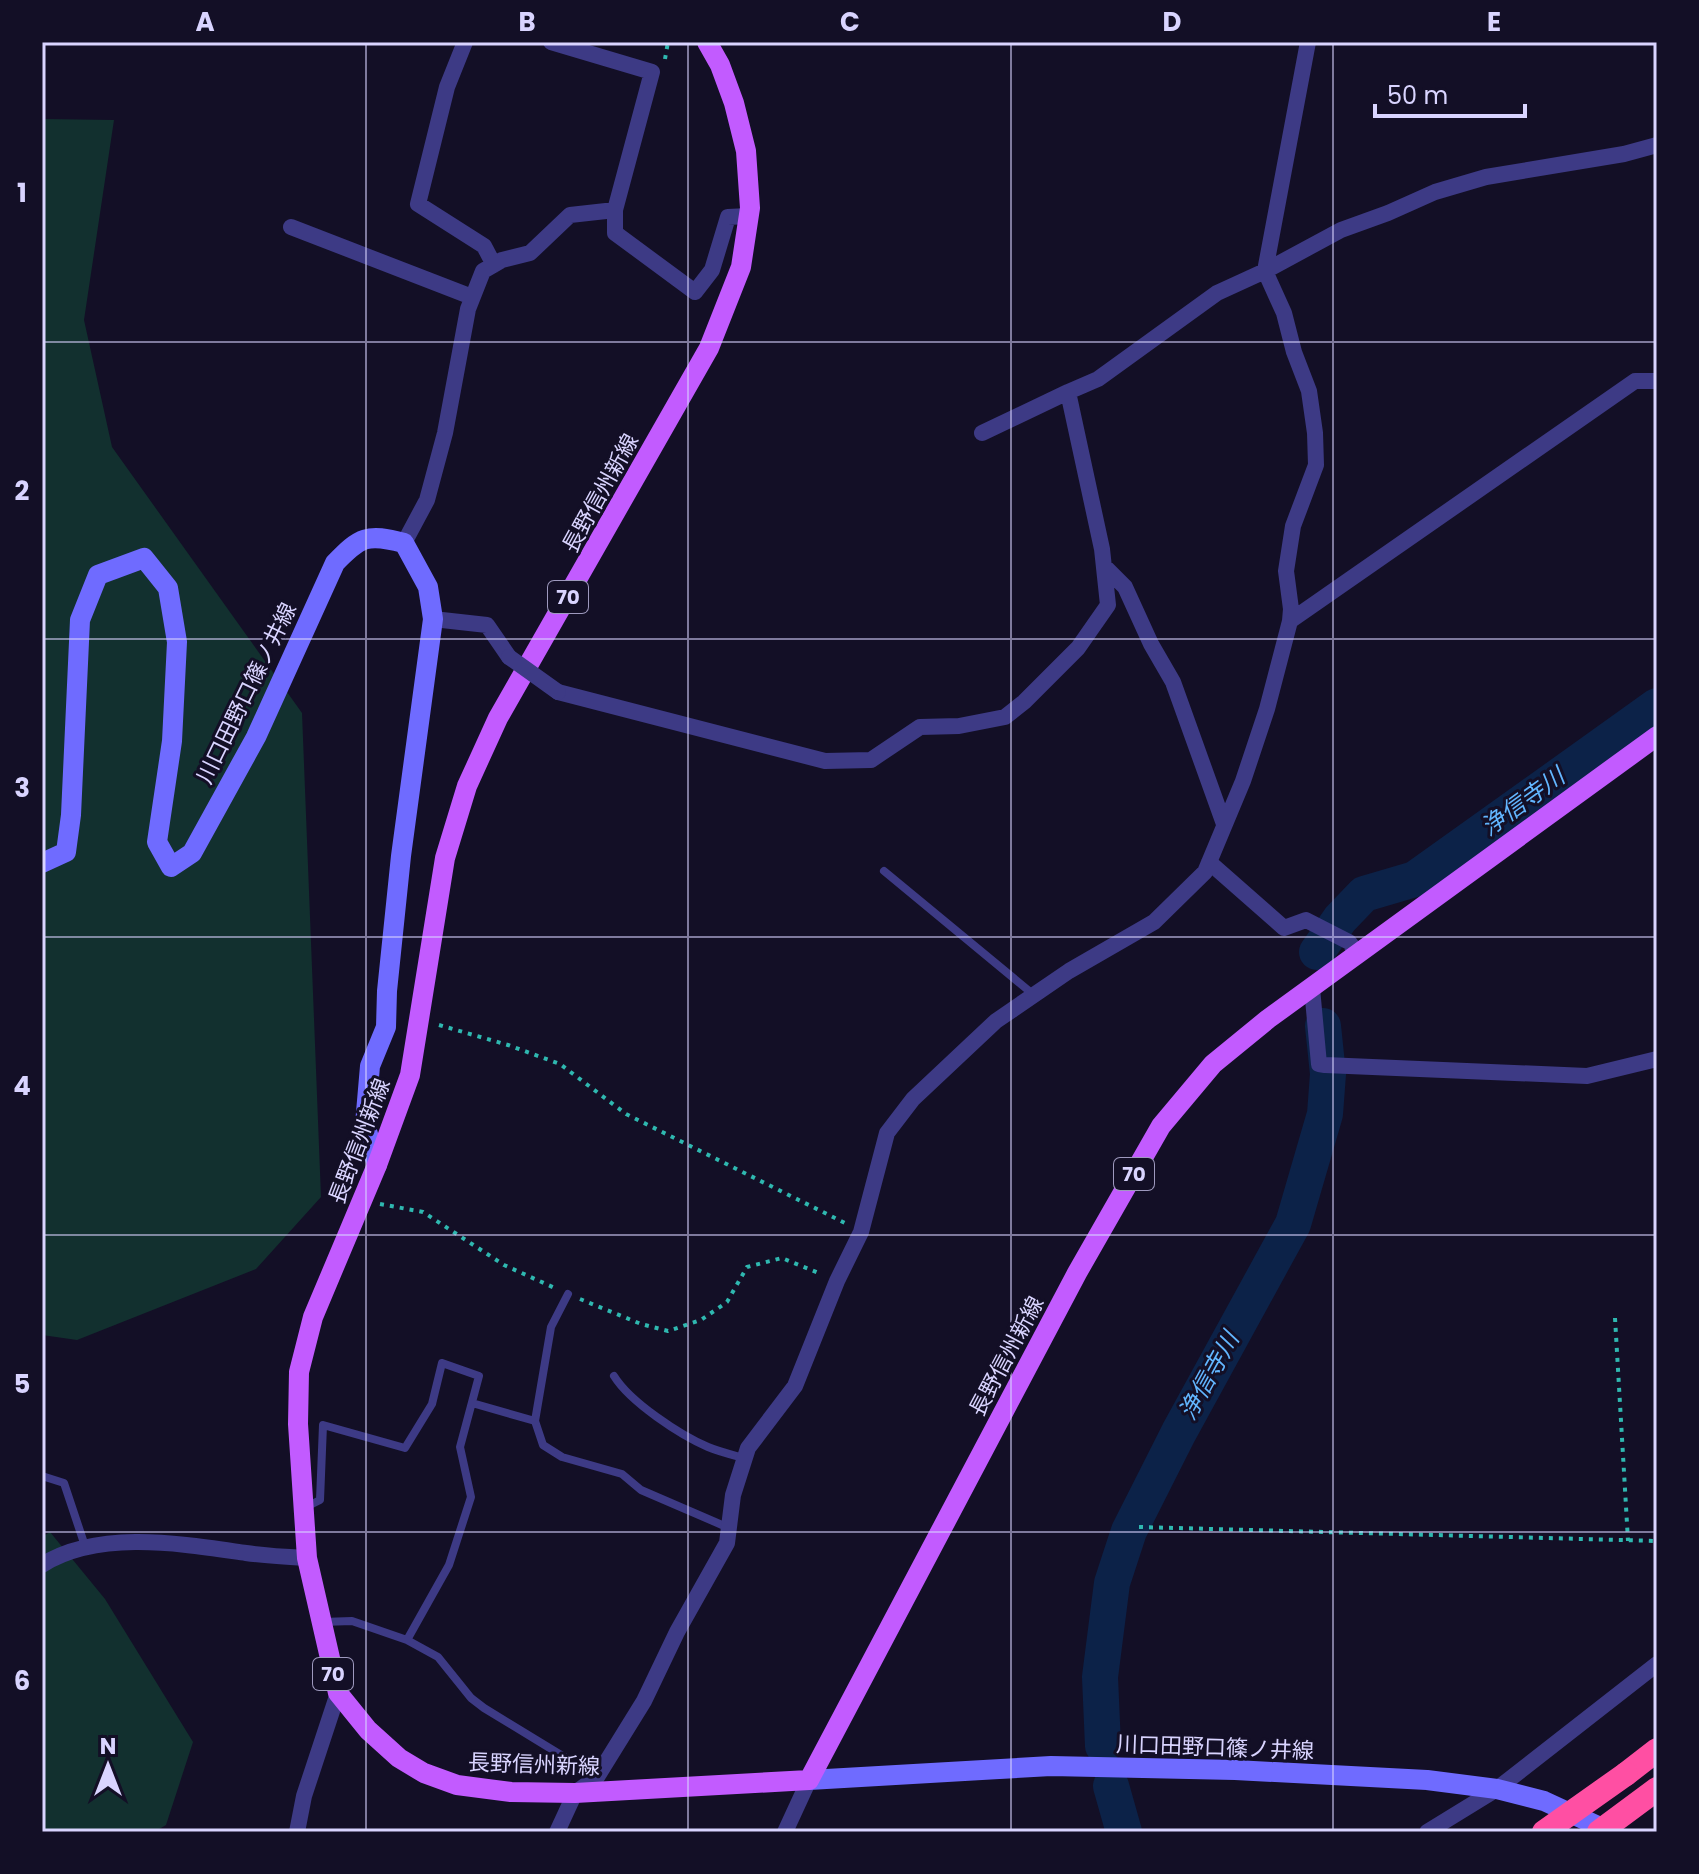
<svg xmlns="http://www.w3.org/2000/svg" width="1699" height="1874" font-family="Poppins,'Noto Sans JP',sans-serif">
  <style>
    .green { fill: #12302f }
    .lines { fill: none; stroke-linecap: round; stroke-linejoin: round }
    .river { stroke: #0c2248; stroke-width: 36 }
    .path { stroke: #2fb8b0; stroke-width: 4; stroke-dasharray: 4 6; stroke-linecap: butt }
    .service { stroke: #3d3a85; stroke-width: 8 }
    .minor { stroke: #3d3a85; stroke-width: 16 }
    .secondary { stroke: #6f6bff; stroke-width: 20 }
    .primary { stroke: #c25bff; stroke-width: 20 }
    .motorway { stroke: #ff4fa3; stroke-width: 24 }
    .minor-bridge { stroke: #3d3a85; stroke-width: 16 }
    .motorway-bridge { stroke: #ff4fa3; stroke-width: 24 }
    .grid { fill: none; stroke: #d9d4ff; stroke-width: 2; stroke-opacity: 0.55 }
    .labels { text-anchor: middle; stroke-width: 6; stroke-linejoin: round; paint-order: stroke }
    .shield { fill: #130f26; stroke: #9e99be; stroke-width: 2 }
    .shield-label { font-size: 20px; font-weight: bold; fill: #d9d4ff }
    .street-label { font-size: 22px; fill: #d9d4ff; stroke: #130f26 }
    .water-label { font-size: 24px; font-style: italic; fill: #62b6ff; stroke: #130f26 }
    .neatline { fill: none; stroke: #d9d4ff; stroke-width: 3 }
    .grid-label { font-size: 26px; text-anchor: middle; font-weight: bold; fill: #d9d4ff }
  </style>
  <rect width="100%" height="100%" fill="#130f26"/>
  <!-- green -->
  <path class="green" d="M 42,119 L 114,120 L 84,320 L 112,447 L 302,713 L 321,1197 L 256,1269 L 77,1340 L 42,1335 Z
    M 50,1532 L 105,1599 L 193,1742 L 166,1825 L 154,1832 L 42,1832 L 42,1537 Z"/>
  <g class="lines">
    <!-- river -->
    <path class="river" d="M 1317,952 L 1340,919 L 1364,894 L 1415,879 L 1657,706
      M 1103,1746 L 1100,1677 L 1112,1583 L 1129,1531 L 1179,1432 L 1293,1224 L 1325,1114 L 1328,1074 L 1323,1026
      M 1111,1786 L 1124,1832"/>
    <!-- path -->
    <path class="path" d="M 665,59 L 668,42
      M 439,1025 L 508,1045 L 560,1064 L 626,1114 L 845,1223
      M 380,1204 L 423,1212 L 504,1265 L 557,1289
      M 580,1299 L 641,1324 L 668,1331 L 701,1320 L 727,1302 L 747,1267 L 782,1258 L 821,1274
      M 1615,1318 L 1628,1541
      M 1139,1527 L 1657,1541"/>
    <!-- service -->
    <path class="service" d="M 884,871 L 1034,995
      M 614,1376 C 630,1402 680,1435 708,1447 C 720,1452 733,1455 744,1458
      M 472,1403 L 535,1421 L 551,1327 L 568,1294
      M 535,1421 L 543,1445 L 562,1457 L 622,1474 L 641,1490 L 729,1528
      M 42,1476 L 64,1483 L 85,1546
      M 304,1508 L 320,1500 L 323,1425 L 405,1448 L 432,1404 L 442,1363 L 479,1376 L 460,1447 L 471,1497 L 449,1565 L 407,1640
      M 322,1622 L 352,1621 L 407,1640 L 438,1657 L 471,1698 L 484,1708 L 597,1777"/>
    <!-- minor -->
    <path class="minor" d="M 465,42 L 447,87 L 418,204 L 484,246 L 494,265
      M 615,210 L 615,233 L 695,292 L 712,270 L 728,217 L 748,216
      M 291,227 L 472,297
      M 982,433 L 1068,392
      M 404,543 L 427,500 L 445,433 L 468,309 L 483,271 L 502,260 L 530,253 L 570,215 L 615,210 L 652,72 L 551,42
      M 1104,566 L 1125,587 L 1151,644 L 1173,682 L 1224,824
      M 433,619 L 487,625 L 509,657
      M 1290,621 L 1635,381 L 1657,381
      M 558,692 L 825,761 L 871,760 L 920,727 L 959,726 L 1005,717 L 1024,702 L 1078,648 L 1108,605 L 1102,549 L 1068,392 L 1098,379 L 1217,293 L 1265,271 L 1341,230 L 1388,213 L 1435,192 L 1486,177 L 1624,154 L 1657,145
      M 1209,862 L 1284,928 L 1306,920 L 1349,942 L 1358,954
      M 1312,988 L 1319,1064 L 1325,1065 L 1587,1076 L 1657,1059
      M 42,1565 C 99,1529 183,1544 246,1553 C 266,1556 287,1557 307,1558
      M 297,1832 L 304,1796 L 338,1693
      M 557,1832 L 575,1793 L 597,1777 L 644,1701 L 677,1632 L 727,1543 L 733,1495 L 748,1448 L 795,1386 L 837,1281 L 861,1232 L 887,1133 L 913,1099 L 996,1021 L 1069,971 L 1154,922 L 1205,872 L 1243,781 L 1267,709 L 1290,621 L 1291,609 L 1286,571 L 1293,526 L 1316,465 L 1315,433 L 1309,391 L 1294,352 L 1284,313 L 1265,271 L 1308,42
      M 785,1832 L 809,1780
      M 1427,1832 L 1497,1789 L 1657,1664"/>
    <!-- secondary -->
    <path class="secondary" d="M 42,863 L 66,852 L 71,815 L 80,620 L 98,575 L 144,558 L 168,588 L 177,642 L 172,741 L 157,842 L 171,867 L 192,853 L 256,737 L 335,563 C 360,537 367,533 404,543 L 428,587 L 433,619 L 401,856 L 387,991 L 386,1027 L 370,1066 L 365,1124 L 377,1165
      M 809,1780 L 1051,1766 L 1235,1770 L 1427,1780 L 1497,1789 L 1544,1801 L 1611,1832"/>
    <!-- primary -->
    <path class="primary" d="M 707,42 L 720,65 L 734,103 L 746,151 L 750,208 L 741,267 L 709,348 L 498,718 L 467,786 L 445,858 L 410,1075 L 377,1165 L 313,1317 L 299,1372 L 298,1424 L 307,1558 L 338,1693 L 368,1730 L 399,1758 L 424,1773 L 457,1785 L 511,1792 L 575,1793 L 809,1780 L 1077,1273 L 1161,1126 L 1213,1064 L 1268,1019 L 1657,736"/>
    <!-- motorway -->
    <path class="motorway" d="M 1626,1774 L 1657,1750"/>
    <!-- minor-bridge -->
    <path class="minor-bridge" d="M 509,657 L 558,692"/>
    <!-- motorway-bridge -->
    <path class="motorway-bridge" d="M 1544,1832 L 1626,1774
      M 1599,1832 L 1657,1789"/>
  </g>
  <!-- grid -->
  <path class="grid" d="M 366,42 L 366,1832M 688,42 L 688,1832M 1011,42 L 1011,1832M 1333,42 L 1333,1832M 42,342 L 1657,342M 42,639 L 1657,639M 42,937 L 1657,937M 42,1235 L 1657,1235M 42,1532 L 1657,1532"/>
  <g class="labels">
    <!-- shield labels -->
    <g class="shield">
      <rect x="548" y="581" width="40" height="32" rx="6"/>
      <rect x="1114" y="1158" width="40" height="32" rx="6"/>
      <rect x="313" y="1658" width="40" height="32" rx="6"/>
    </g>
    <g class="shield-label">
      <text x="568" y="604">70</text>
      <text x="1134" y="1181">70</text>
      <text x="333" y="1681">70</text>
    </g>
    <!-- street labels -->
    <g class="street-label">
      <text transform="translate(600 493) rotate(-61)" y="8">長野信州新線</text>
      <text transform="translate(246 693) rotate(-64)" y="8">川口田野口篠ノ井線</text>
      <text transform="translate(359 1141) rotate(-69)" y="8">長野信州新線</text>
      <text transform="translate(1006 1356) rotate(-62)" y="8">長野信州新線</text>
      <text transform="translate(1215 1747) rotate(2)" y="8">川口田野口篠ノ井線</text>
      <text transform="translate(534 1764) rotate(2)" y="8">長野信州新線</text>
    </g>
    <!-- water labels -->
    <g class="water-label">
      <text transform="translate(1523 802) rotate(-36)" y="8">浄信寺川</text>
      <text transform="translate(1209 1376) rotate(-61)" y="8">浄信寺川</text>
    </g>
  </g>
  <!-- border -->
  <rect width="1699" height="1874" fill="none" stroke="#130f26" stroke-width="88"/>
  <!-- north arrow -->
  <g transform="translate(108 1766)" stroke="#130f26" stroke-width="6" paint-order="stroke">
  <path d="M0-6L14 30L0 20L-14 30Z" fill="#d9d4ff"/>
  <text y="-12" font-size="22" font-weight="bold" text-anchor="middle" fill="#d9d4ff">N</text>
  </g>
  <!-- scale -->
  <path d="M1375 104v12h150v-12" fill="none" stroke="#d9d4ff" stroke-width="4"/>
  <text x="1387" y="104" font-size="24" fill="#d9d4ff" stroke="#130f26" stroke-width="6" paint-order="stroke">50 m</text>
  <rect x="44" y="44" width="1611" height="1786" class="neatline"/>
  <g class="grid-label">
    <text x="205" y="31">A</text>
    <text x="527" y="31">B</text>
    <text x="850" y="31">C</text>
    <text x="1172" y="31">D</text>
    <text x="1494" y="31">E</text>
    <text x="22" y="202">1</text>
    <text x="22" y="500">2</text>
    <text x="22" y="797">3</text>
    <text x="22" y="1095">4</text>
    <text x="22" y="1393">5</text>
    <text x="22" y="1690">6</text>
  </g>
</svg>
